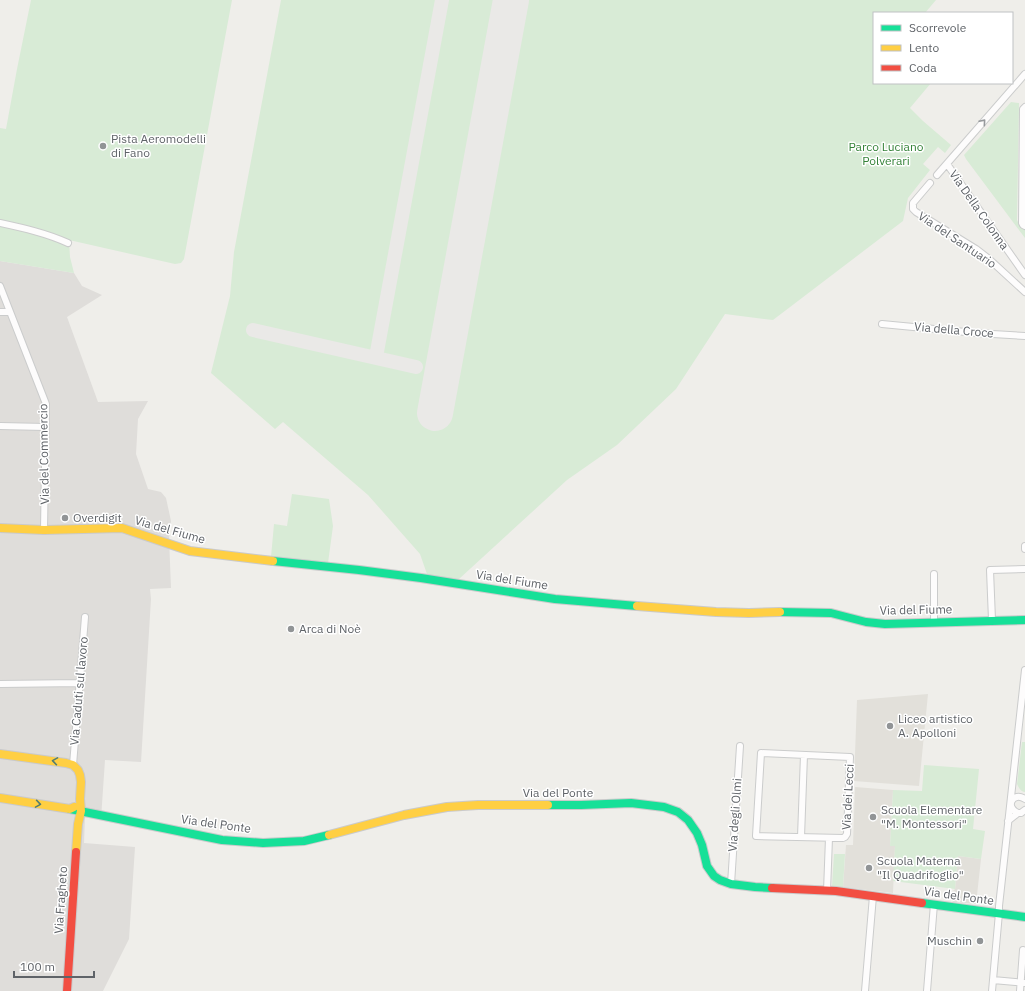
<svg xmlns="http://www.w3.org/2000/svg" width="1025" height="991" font-family="'IBM Plex Sans',sans-serif">
  <style>
    .industrial { fill: #dfddda }
    .education { fill: #e2e0da }
    .green { fill: #d8ebd6 }
    .lines { fill: none; stroke-linecap: round; stroke-linejoin: round }
    .taxiway { stroke: #eae9e7; stroke-width: 14 }
    .runway { stroke: #eae9e7; stroke-width: 36 }
    .street-casing { stroke: #cbcccc; stroke-width: 8 }
    .fast-casing { stroke: #cacacb; stroke-width: 10 }
    .slow-casing { stroke: #cacacb; stroke-width: 10 }
    .jam-casing { stroke: #cacacb; stroke-width: 10 }
    .street { stroke: #fdfcfc; stroke-width: 6 }
    .fast { stroke: #16e098; stroke-width: 8 }
    .slow { stroke: #ffcf43; stroke-width: 8 }
    .jam { stroke: #f24e42; stroke-width: 8 }
    .oneway { stroke: #96999c }
    .oneway2 { stroke: #507c72 }
    .poi-dot { fill: #919496; stroke: #fff; stroke-width: 1.5 }
    .labels { text-anchor: middle; stroke-width: 3; stroke-linejoin: round; paint-order: stroke }
    .poi-label { font-size: 12px; fill: #5f6368; stroke: #fff; text-anchor: start }
    .park-label { font-size: 12px; fill: #348238; stroke: #fff }
    .street-label { font-size: 12px; fill: #5f6368; stroke: #fff }
  </style>
  <rect width="100%" height="100%" fill="#efeeea"/>
  <!-- industrial -->
  <path class="industrial" d="M 0,261 L 74,273 L 82,286 L 102,295 L 67,317 L 98,402 L 148,401 L 138,419 L 136,454 L 148,489 L 161,492 L 166,498 L 171,521 L 169,538 L 171,588 L 150,589 L 151,599 L 141,762 L 105,760 L 101,819 L 85,816 L 84,843 L 135,847 L 129,939 L 103,991 L 0,991 Z"/>
  <!-- education -->
  <path class="education" d="M 928,694 L 919,786 L 854,781 L 857,700 Z
    M 855,787 L 893,790 L 890,846 L 895,846 L 893,893 L 843,887 L 846,845 L 853,845 Z
    M 958,856 L 981,859 L 976,904 L 953,902 L 948,896 L 955,889 Z"/>
  <!-- green -->
  <path class="green" d="M 31,0 L 232,0 L 184,259 L 181,263 L 175,264 L 69,240 L 70,257 L 74,273 L 0,261 L 0,128 L 6,129 L 17,69 Z
    M 281,0 L 936,0 L 925,13 L 874,13 L 874,83 L 931,83 L 910,108 L 923,121 L 951,145 L 945,153 L 938,147 L 923,164 L 930,170 L 908,198 L 903,221 L 773,320 L 725,314 L 676,389 L 617,445 L 567,480 L 459,579 L 428,577 L 420,554 L 368,495 L 283,422 L 275,429 L 211,373 L 230,296 L 234,252 Z
    M 1011,102 L 1019,103 L 1017,220 L 1020,226 L 1025,229 L 1025,238 L 966,159 L 964,155 Z
    M 292,494 L 329,499 L 333,526 L 328,563 L 271,557 L 274,524 L 287,526 Z
    M 1022,742 L 1025,742 L 1025,792 C 1021,792 1019,788 1017,784 Z
    M 924,765 L 979,769 L 973,829 L 985,831 L 981,859 L 958,856 L 955,889 L 893,881 L 895,846 L 890,846 L 893,790 L 922,791 Z
    M 834,854 L 845,854 L 843,887 L 832,886 Z"/>
  <g class="lines">
    <!-- taxiway -->
    <path class="taxiway" d="M 253,330 L 416,367
      M 376,357 L 442,0"/>
    <!-- runway -->
    <path class="runway" d="M 435,413 L 511,0"/>
    <!-- street casing -->
    <g class="street-casing">
      <path id="street" d="M 1025,107 L 1023,109 L 1022,223 L 1023,225 L 1025,226
        M 947,164 L 1025,275
        M 937,175 L 1025,74
        M 930,183 L 913,203 L 913,209 L 916,212 L 976,249 L 989,259 L 1025,292
        M 0,223 C 23,228 46,233 68,243
        M 0,286 L 46,404 L 44,530
        M 0,312 L 10,312
        M 882,324 L 976,333 L 1025,336
        M 0,426 L 45,427
        M 1025,546 L 1025,549
        M 934,574 L 934,622
        M 992,620 L 990,570 L 1025,569
        M 0,684 L 80,683
        M 761,753 L 850,757 L 847,834 L 845,837 L 843,838 L 756,836 Z
        M 73,765 L 85,617
        M 1018,813 C 1004,807 1013,791 1025,799
        M 1008,821 L 1018,813 L 1021,813 L 1025,810
        M 801,837 L 804,755
        M 731,884 L 740,746
        M 827,891 L 829,838
        M 993,980 L 1025,983
        M 865,991 L 873,896
        M 927,991 L 934,904
        M 992,991 L 999,913 L 999,906 L 1025,670
        M 1020,991 L 1023,950"/>
    </g>
    <!-- fast casing -->
    <g class="fast-casing">
      <path id="fast" d="M 273,561 L 359,570 L 421,578 L 555,599 L 637,606
        M 780,612 L 831,613 L 866,622 L 885,624 L 1025,620
        M 548,805 L 581,805 L 631,803 L 664,807 L 678,812 L 688,820 L 697,833 L 702,845 L 707,866 L 714,876 L 720,880 L 731,884 L 755,887 L 772,888
        M 70,809 L 222,840 L 263,843 L 304,841 L 329,835
        M 922,903 L 1025,917"/>
    </g>
    <!-- slow casing -->
    <g class="slow-casing">
      <path id="slow" d="M 0,528 L 44,530 L 122,528 L 190,551 L 273,561
        M 637,606 L 716,612 L 749,613 L 780,612
        M 0,754 L 66,763 L 73,765 L 78,770 L 80,775 L 81,782 L 80,799 L 81,811 L 78,824 L 76,852
        M 0,798 L 70,809 L 74,807
        M 329,835 L 404,815 L 447,807 L 478,805 L 548,805"/>
    </g>
    <!-- jam casing -->
    <g class="jam-casing">
      <path id="jam" d="M 772,888 L 836,891 L 922,903
        M 67,991 L 76,852"/>
    </g>
    <!-- street -->
    <use href="#street" class="street"/>
    <!-- fast -->
    <use href="#fast" class="fast"/>
    <!-- slow -->
    <use href="#slow" class="slow"/>
    <!-- jam -->
    <use href="#jam" class="jam"/>
  </g>
  <!-- one-way arrows -->
  <defs><path id="oneway-chevron" d="M-2-3.5L2.5 0L-2 3.5" fill="none" stroke-width="1.6" stroke-linecap="round" stroke-linejoin="round"/></defs>
  <use class="oneway" href="#oneway-chevron" transform="translate(983 122) rotate(-49)"/>
  <g class="oneway2">
    <use href="#oneway-chevron" transform="translate(55 761) rotate(-171)"/>
    <use href="#oneway-chevron" transform="translate(38 804) rotate(9)"/>
  </g>
  <!-- markers -->
  <g class="poi-dot">
    <circle cx="103" cy="146" r="4"/>
    <circle cx="65" cy="518" r="4"/>
    <circle cx="291" cy="629" r="4"/>
    <circle cx="890" cy="726" r="4"/>
    <circle cx="873" cy="817" r="4"/>
    <circle cx="869" cy="868" r="4"/>
    <circle cx="980" cy="941" r="4"/>
  </g>
  <g class="labels">
    <!-- poi labels -->
    <g class="poi-label">
      <text x="111" y="143">Pista Aeromodelli<tspan x="111" dy="14">di Fano</tspan></text>
      <text x="73" y="522">Overdigit</text>
      <text x="299" y="633">Arca di Noè</text>
      <text x="898" y="723">Liceo artistico<tspan x="898" dy="14">A. Apolloni</tspan></text>
      <text x="881" y="814">Scuola Elementare<tspan x="881" dy="14">"M. Montessori"</tspan></text>
      <text x="877" y="865">Scuola Materna<tspan x="877" dy="14">"Il Quadrifoglio"</tspan></text>
      <text x="972" y="945" text-anchor="end">Muschin</text>
    </g>
    <!-- park labels -->
    <g class="park-label">
      <text x="886" y="151">Parco Luciano<tspan x="886" dy="14">Polverari</tspan></text>
    </g>
    <!-- street labels -->
    <g class="street-label">
      <text transform="translate(979 210) rotate(55)" y="4">Via Della Colonna</text>
      <text transform="translate(957 240) rotate(34)" y="4">Via del Santuario</text>
      <text transform="translate(954 330) rotate(5)" y="4">Via della Croce</text>
      <text transform="translate(44 454) rotate(-91)" y="4">Via del Commercio</text>
      <text transform="translate(170 530) rotate(16)" y="4">Via del Fiume</text>
      <text transform="translate(512 580) rotate(9)" y="4">Via del Fiume</text>
      <text transform="translate(916 610) rotate(-1)" y="4">Via del Fiume</text>
      <text transform="translate(79 691) rotate(-85)" y="4">Via Caduti sul lavoro</text>
      <text x="558" y="797">Via del Ponte</text>
      <text transform="translate(848 797) rotate(-87)" y="4">Via dei Lecci</text>
      <text transform="translate(735 815) rotate(-86)" y="4">Via degli Olmi</text>
      <text transform="translate(216 824) rotate(8)" y="4">Via del Ponte</text>
      <text transform="translate(959 896) rotate(8)" y="4">Via del Ponte</text>
      <text transform="translate(61 900) rotate(-86)" y="4">Via Fragheto</text>
    </g>
  </g>
  <!-- legend -->
  <rect x="873" y="12" width="140" height="72" fill="#ffffff" stroke="#bfc1c3"/>
  <rect x="881" y="25" width="20" height="6" fill="#16e098" stroke="#bfc1c3"/>
  <text x="909" y="32" font-size="12" fill="#5f6368">Scorrevole</text>
  <rect x="881" y="45" width="20" height="6" fill="#ffcf43" stroke="#bfc1c3"/>
  <text x="909" y="52" font-size="12" fill="#5f6368">Lento</text>
  <rect x="881" y="65" width="20" height="6" fill="#f24e42" stroke="#bfc1c3"/>
  <text x="909" y="72" font-size="12" fill="#5f6368">Coda</text>
  <!-- scale -->
  <path d="M14 971v6h80v-6" fill="none" stroke="#5f6368" stroke-width="2"/>
  <text x="20" y="971" font-size="12" fill="#5f6368" stroke="#ffffff" stroke-width="3" paint-order="stroke">100 m</text>
</svg>
